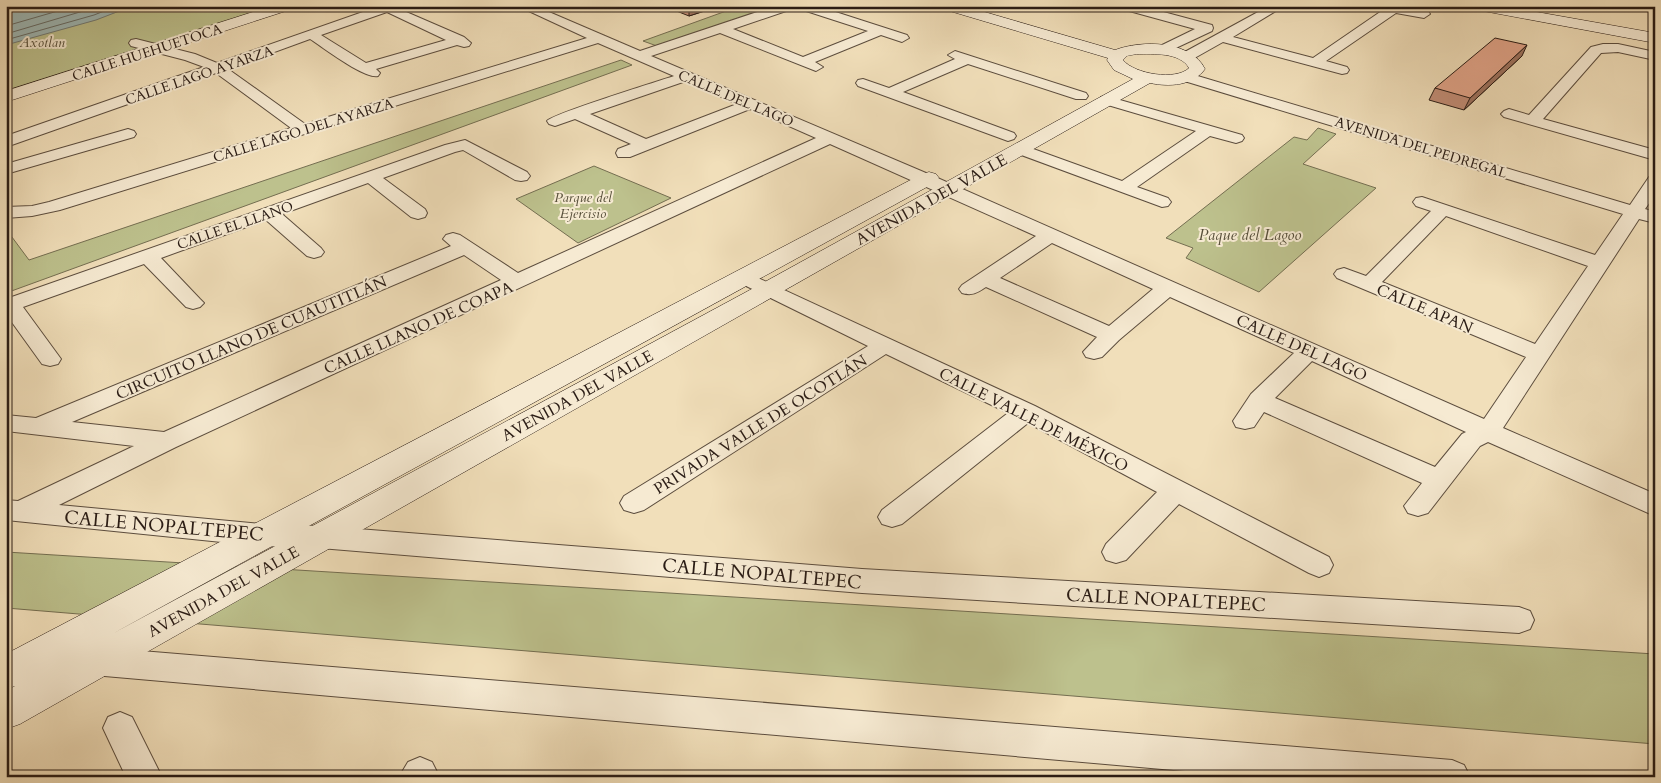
<svg xmlns="http://www.w3.org/2000/svg" width="1661" height="783" font-family="Cardo,serif">
  <style>
    .green { fill: #bdc18d; stroke: #746e51 }
    .water { fill: #9ebab9; stroke: #707b77 }
    .lines { fill: none; stroke-linecap: round; stroke-linejoin: round }
    .shore { stroke: #646b67; stroke-width: 1 }
    .street-casing { stroke: #5c4d3e; stroke-width: 2 }
    .secondary-casing { stroke: #2a1c15; stroke-width: 1 }
    .street { fill: #f6ead2; fill-rule: evenodd }
    .secondary { fill: #f6ead2; fill-rule: evenodd }
    .wall { fill: #c28d76; stroke: #2a1c15 }
    .shaded-wall { fill: #9e7360; stroke: #2a1c15 }
    .building { fill: #e1a489; stroke: #2a1c15 }
    .labels { text-anchor: middle; stroke-width: 4; stroke-linejoin: round; paint-order: stroke }
    .far-park-label { font-size: 14px; font-style: italic; fill: #564e39; stroke: #f6ead2 }
    .far-street-label { font-size: 14px; fill: #2a1c15; stroke: #f6ead2 }
    .street-label { font-size: 16px; fill: #2a1c15; stroke: #f6ead2 }
    .park-label { font-size: 16px; font-style: italic; fill: #564e39; stroke: #f6ead2 }
    .near-street-label { font-size: 19px; fill: #2a1c15; stroke: #f6ead2 }
  </style>
  <rect width="100%" height="100%" fill="#f1dfba"/>
  <filter id="stains"><feTurbulence type="fractalNoise" baseFrequency=".004" numOctaves="4"/><feColorMatrix values="0 0 0 0 .2 0 0 0 0 .09 0 0 0 0 .02 0 0 0 .5 -.17"/></filter>
  <radialGradient id="worn" r=".72"><stop offset=".6" stop-color="#630" stop-opacity="0"/><stop offset="1" stop-color="#630" stop-opacity=".3"/></radialGradient>
  <!-- green -->
  <path class="green" d="M 6,6 L 276,6 L 6,91 Z
    M 740,6 L 776,6 L 657,46 L 643,41 Z
    M 621,60 L 632,65 L 6,293 L 6,229 L 29,260 Z
    M 1318,128 L 1336,134 L 1303,164 L 1376,188 L 1259,292 L 1186,258 L 1193,248 L 1166,238 L 1294,137 L 1307,140 Z
    M 594,166 L 671,198 L 578,243 L 516,199 Z
    M 6,552 L 1655,654 L 1655,744 L 6,608 Z"/>
  <!-- water -->
  <path class="water" d="M 6,6 L 123,6 L 122,10 L 96,20 L 6,45 Z"/>
  <g class="lines">
    <!-- shore -->
    <path class="shore" d="M 6,26 L 75,6
      M 6,34 L 100,6
      M 6,40 L 94,15 L 117,6"/>
    <!-- street casing -->
    <g class="street-casing">
      <path id="street" d="M 380,6 L 398,6 L 397,8 L 464,37 L 471,43 L 469,46 L 464,47 L 457,45 L 376,69 L 380,73 L 378,76 C 364,79 324,48 310,39 L 228,69 L 305,124 L 587,38 L 518,6 L 535,6 L 640,51 L 775,6 L 794,6 L 792,9 L 733,29 L 803,57 L 868,31 L 800,9 L 798,6 L 817,6 L 907,35 L 909,38 L 902,42 L 881,35 L 815,62 L 823,67 L 816,71 L 720,33 L 651,56 L 933,176 L 1484,419 L 1526,357 L 1337,278 L 1334,274 L 1337,270 L 1344,268 L 1366,276 L 1431,211 L 1416,206 L 1413,202 L 1416,198 L 1422,197 L 1595,255 L 1623,214 L 1181,80 L 1179,77 L 1181,74 L 1191,74 L 1630,205 L 1649,177 L 1655,176 L 1655,195 L 1645,209 L 1655,212 L 1655,223 L 1639,219 L 1503,428 L 1655,494 L 1655,516 L 1488,442 L 1480,446 L 1428,513 L 1418,516 L 1408,513 L 1404,506 L 1422,483 L 1264,412 L 1254,427 L 1245,429 L 1236,427 L 1233,421 L 1251,394 L 1294,353 L 1170,297 L 1119,340 L 1102,357 L 1094,359 L 1086,357 L 1083,352 L 1097,337 L 986,287 C 977,293 972,296 962,293 L 959,289 L 962,285 L 1036,236 L 830,144 L 176,447 L 59,505 L 262,524 L 320,526 L 862,569 L 1519,607 L 1530,611 L 1534,620 L 1530,629 L 1519,633 L 862,593 L 320,548 L 262,546 L 6,520 L 6,500 L 18,501 L 134,446 L 6,431 L 6,415 L 36,418 L 451,246 L 443,239 L 446,235 L 453,233 L 460,235 L 518,273 L 816,138 L 750,109 L 630,157 L 618,157 L 616,153 L 618,149 L 631,144 L 575,119 L 555,126 L 549,124 L 547,121 C 552,114 656,82 674,76 L 598,43 L 60,210 L 32,216 L 6,218 L 6,207 L 32,206 L 49,202 L 291,128 L 216,73 L 6,147 L 6,136 L 204,67 L 185,60 L 131,46 L 129,43 L 131,40 L 136,39 L 195,54 L 217,63 ZM 387,12 L 446,40 L 366,63 L 321,35 ZM 686,81 L 737,104 L 646,139 L 590,114 ZM 1446,216 L 1588,266 L 1535,344 L 1382,282 ZM 1052,243 L 1153,289 L 1109,326 L 1000,278 ZM 464,255 L 501,280 L 164,432 L 72,422 ZM 1312,361 L 1466,432 L 1462,434 L 1435,467 L 1275,398 Z
        M 1120,6 L 1141,6 L 1212,25 L 1213,28 L 1212,31 L 1163,54 L 1158,53 L 1156,50 L 1158,47 L 1195,29 L 1122,9 Z
        M 1269,6 L 1284,6 L 1233,37 L 1313,58 L 1383,10 L 1375,9 L 1373,6 L 1401,6 L 1428,11 L 1430,14 L 1424,18 L 1396,13 L 1326,61 L 1347,67 L 1349,70 L 1347,73 L 1342,74 L 1223,42 L 1191,60 L 1186,61 L 1179,57 L 1181,54 Z
        M 1603,44 L 1618,44 L 1655,52 L 1655,60 L 1618,52 L 1601,53 L 1543,119 L 1655,150 L 1655,160 L 1504,117 L 1501,114 L 1504,111 L 1509,109 L 1529,115 L 1591,47 Z
        M 955,51 L 1086,93 L 1088,96 L 1086,99 L 1076,99 L 968,64 L 903,92 L 1014,133 L 1016,136 L 1014,139 L 1008,141 L 858,86 L 856,83 L 858,80 L 863,79 L 889,88 L 955,59 L 948,55 Z
        M 1106,96 L 1242,135 L 1244,138 L 1242,141 L 1236,143 L 1210,136 L 1137,187 L 1168,198 L 1171,202 L 1168,206 L 1162,207 L 1013,152 L 1011,149 L 1013,146 L 1025,146 L 1122,181 L 1196,131 L 1101,103 L 1099,100 L 1101,97 Z
        M 128,129 L 134,131 L 136,134 L 134,137 L 6,174 L 6,164 Z
        M 465,140 L 527,172 L 530,176 L 527,180 L 521,181 L 515,180 L 463,150 L 455,152 L 383,178 L 425,209 L 427,213 L 425,217 L 418,219 L 411,217 L 368,183 L 282,214 L 321,248 L 324,252 L 321,256 L 314,258 L 307,256 L 266,220 L 161,258 L 200,299 L 204,303 L 200,307 L 193,309 L 186,307 L 144,264 L 23,307 L 61,359 L 58,364 L 50,366 L 42,364 L 6,314 L 6,299 L 445,145 Z
        M 745,272 L 1035,406 L 1329,557 L 1333,565 L 1329,573 L 1319,577 L 1309,573 L 1179,504 L 1126,560 L 1116,563 L 1106,560 L 1102,552 L 1106,544 L 1157,492 L 1028,423 L 902,524 L 892,527 L 882,524 L 878,517 L 882,510 L 1008,413 L 886,354 L 644,510 L 634,513 L 624,510 L 620,503 L 624,496 L 868,346 L 738,282 L 735,278 L 738,274 Z
        M 93,647 L 1452,760 L 1464,765 L 1470,777 L 1253,777 L 93,675 L 82,671 L 77,661 L 82,651 Z
        M 120,712 L 132,717 L 162,777 L 126,777 L 103,728 L 108,717 Z
        M 420,757 L 432,762 L 438,774 L 436,777 L 399,777 L 408,762 Z"/>
    </g>
    <!-- secondary casing -->
    <g class="secondary-casing">
      <path id="secondary" d="M 272,6 L 294,6 L 292,9 L 6,102 L 6,91 Z
        M 941,6 L 964,6 L 1115,50 C 1141,40 1191,40 1205,69 C 1193,86 1169,87 1150,83 L 20,724 L 6,729 L 6,691 L 15,686 L 6,689 L 6,654 L 922,174 L 929,172 L 936,174 L 939,178 L 936,182 L 112,634 L 761,284 L 1133,79 L 1114,70 L 1107,60 L 1108,58 L 943,9 ZM 1137,54 C 1153,54 1180,52 1189,68 C 1176,81 1134,74 1123,60 L 1127,56 Z
        M 1471,6 L 1503,6 L 1655,33 L 1655,43 L 1478,10 Z"/>
    </g>
    <!-- street -->
    <use href="#street" class="street"/>
    <!-- secondary -->
    <use href="#secondary" class="secondary"/>
  </g>
  <!-- wall -->
  <path class="wall" d="M 664,6 L 720,6 L 689,16 Z
    M 1522,56 L 1464,110 L 1429,100 L 1435,88 Z"/>
  <!-- shaded-wall -->
  <path class="shaded-wall" d="M 696,6 L 720,6 L 689,16 L 689,9 Z
    M 1527,45 L 1522,56 L 1464,110 L 1470,98 Z"/>
  <!-- building -->
  <path class="building" d="M 683,6 L 696,6 L 689,9 Z
    M 1495,38 L 1527,45 L 1470,98 L 1435,88 Z"/>
  <g class="labels">
    <!-- far-park labels -->
    <g class="far-park-label">
      <text x="42" y="47">Axotlan</text>
      <text x="583" y="202">Parque del<tspan x="583" dy="16">Ejercisio</tspan></text>
    </g>
    <!-- far-street labels -->
    <g class="far-street-label">
      <text transform="translate(147 52) rotate(-18)" y="5">CALLE HUEHUETOCA</text>
      <text transform="translate(199 75) rotate(-19)" y="5">CALLE LAGO AYARZA</text>
      <text transform="translate(736 98) rotate(23)" y="5">CALLE DEL LAGO</text>
      <text transform="translate(303 130) rotate(-17)" y="5">CALLE LAGO DEL AYARZA</text>
      <text transform="translate(1421 147) rotate(17)" y="5">AVENIDA DEL PEDREGAL</text>
      <text transform="translate(235 225) rotate(-19)" y="5">CALLE EL LLANO</text>
    </g>
    <!-- street labels -->
    <g class="street-label">
      <text transform="translate(931 199) rotate(-29)" y="6">AVENIDA DEL VALLE</text>
      <text transform="translate(1425 308) rotate(23)" y="6">CALLE APAN</text>
      <text transform="translate(418 327) rotate(-24)" y="6">CALLE LLANO DE COAPA</text>
      <text transform="translate(251 337) rotate(-23)" y="6">CIRCUITO LLANO DE CUAUTITLÁN</text>
      <text transform="translate(1302 347) rotate(24)" y="6">CALLE DEL LAGO</text>
      <text transform="translate(577 395) rotate(-29)" y="6">AVENIDA DEL VALLE</text>
      <text transform="translate(1034 419) rotate(27)" y="6">CALLE VALLE DE MÉXICO</text>
      <text transform="translate(760 424) rotate(-32)" y="6">PRIVADA VALLE DE OCOTLÁN</text>
      <text transform="translate(223 591) rotate(-29)" y="6">AVENIDA DEL VALLE</text>
    </g>
    <!-- park labels -->
    <g class="park-label">
      <text x="1250" y="240">Paque del Lagoo</text>
    </g>
    <!-- near-street labels -->
    <g class="near-street-label">
      <text transform="translate(164 525) rotate(5)" y="7">CALLE NOPALTEPEC</text>
      <text transform="translate(762 573) rotate(5)" y="7">CALLE NOPALTEPEC</text>
      <text transform="translate(1166 599) rotate(3)" y="7">CALLE NOPALTEPEC</text>
    </g>
  </g>
  <!-- margin -->
  <rect width="1661" height="783" fill="none" stroke="#f1dfba" stroke-width="25"/>
  <rect x="8" y="8" width="1646" height="768" fill="none" stroke="#2a1c15" stroke-width="2.5"/>
  <rect x="12" y="12" width="1636" height="758" fill="none" stroke="#2a1c15"/>
  <rect width="100%" height="100%" filter="url(#stains)"/>
  <rect width="100%" height="100%" fill="url(#worn)"/>
</svg>
